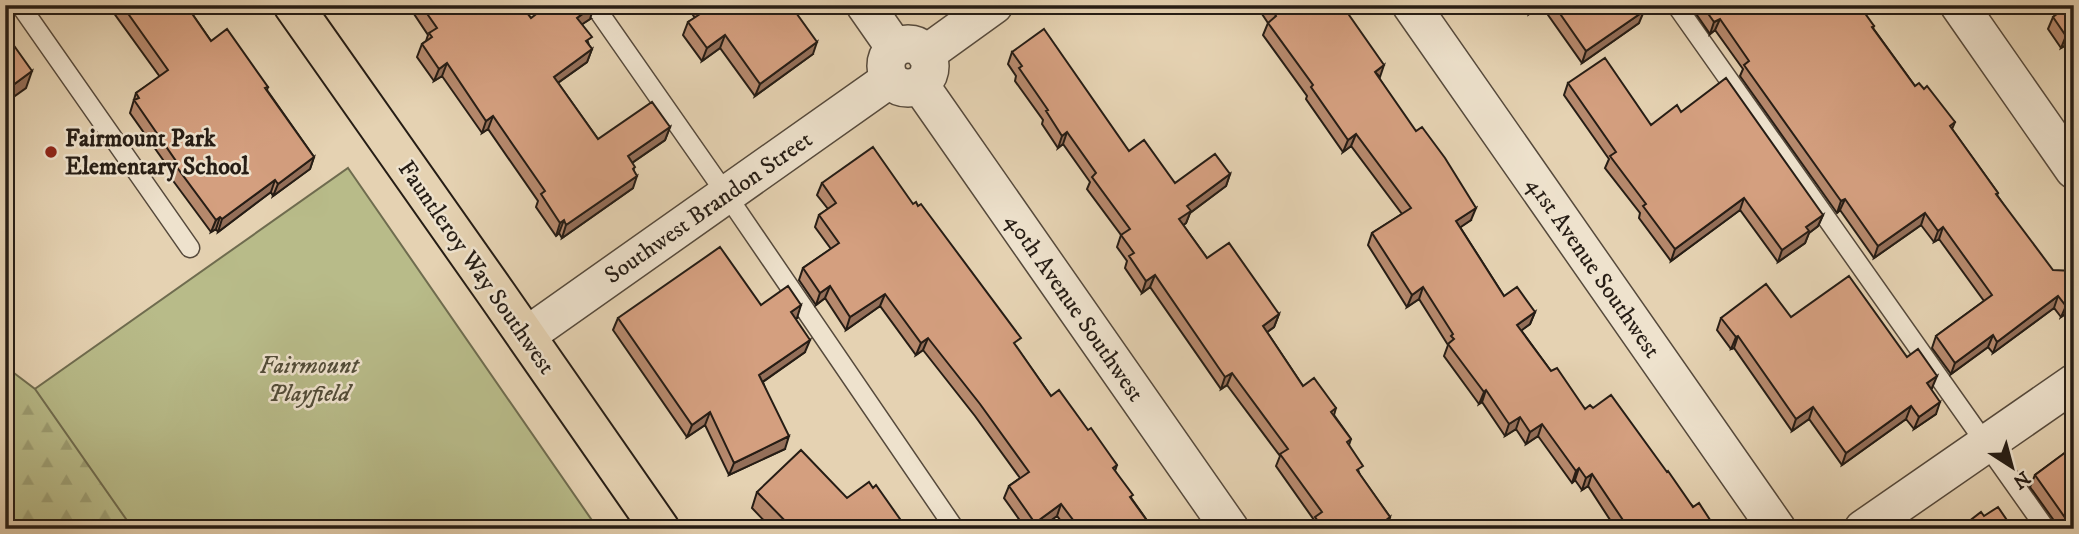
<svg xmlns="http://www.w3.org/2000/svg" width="2079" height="534" font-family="'IM FELL DW Pica',serif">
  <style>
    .green { fill: #b8bb89; stroke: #6f6c4f; stroke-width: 2 }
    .forest { fill: url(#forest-firs); stroke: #6f6c4f; stroke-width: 2 }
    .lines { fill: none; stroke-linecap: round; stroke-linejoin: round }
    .service-casing { stroke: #564a3c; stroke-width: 21 }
    .minor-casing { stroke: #564a3c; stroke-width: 40 }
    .primary-casing { stroke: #261d15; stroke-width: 42 }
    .service { stroke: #eee2cd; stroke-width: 18 }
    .minor { stroke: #eee2cd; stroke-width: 37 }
    .primary { stroke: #e5d2b2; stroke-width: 38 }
    .wall { fill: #b6896d; stroke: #261d15; stroke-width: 2 }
    .shaded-wall { fill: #946f59; stroke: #261d15; stroke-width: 2 }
    .building { fill: #d49f7f; stroke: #261d15; stroke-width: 2 }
    .poi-dot { fill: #8f2418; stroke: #eee2cd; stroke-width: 2.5 }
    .labels { text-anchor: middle; stroke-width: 5; stroke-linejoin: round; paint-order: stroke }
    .poi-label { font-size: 24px; font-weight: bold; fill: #261d15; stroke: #eee2cd; text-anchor: start }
    .street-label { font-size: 24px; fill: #261d15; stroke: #eee2cd }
    .park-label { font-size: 24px; font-style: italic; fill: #524c38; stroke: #eee2cd }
  </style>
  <defs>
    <pattern id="forest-firs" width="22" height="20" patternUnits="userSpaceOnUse" patternTransform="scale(1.75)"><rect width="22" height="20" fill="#b8bb89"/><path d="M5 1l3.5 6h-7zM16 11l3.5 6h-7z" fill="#9ea075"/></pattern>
  </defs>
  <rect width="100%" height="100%" fill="#e5d2b2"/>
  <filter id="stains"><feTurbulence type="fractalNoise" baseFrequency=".00286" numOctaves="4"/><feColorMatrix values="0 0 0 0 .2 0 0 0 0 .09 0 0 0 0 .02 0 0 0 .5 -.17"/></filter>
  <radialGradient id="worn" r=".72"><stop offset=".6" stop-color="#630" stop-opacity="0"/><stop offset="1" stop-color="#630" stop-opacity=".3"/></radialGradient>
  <!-- green -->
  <path class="green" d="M 348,168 L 598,529 L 5,529 L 5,410 Z"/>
  <!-- forest -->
  <path class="forest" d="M 10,370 L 35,389 L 133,529 L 5,529 L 5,374 Z"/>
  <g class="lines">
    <!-- service casing -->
    <g class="service-casing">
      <path id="service" d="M 20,5 L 190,248
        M 594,5 L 726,194 L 955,529
        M 1676,5 L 2046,529"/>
    </g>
    <!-- minor casing -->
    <g class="minor-casing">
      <path id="minor" d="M 865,5 L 895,48
        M 1411,5 L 1777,529
        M 1959,5 L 2074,170
        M886 66a22 22 0 1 1 44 0a22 22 0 1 1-44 0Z
        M 926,54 L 994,5
        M 920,85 L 1230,529
        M 526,336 L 890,79
        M 1863,529 L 2074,383"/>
    </g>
    <!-- primary casing -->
    <g class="primary-casing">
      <path id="primary" d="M 293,5 L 498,296 L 660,529"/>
    </g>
    <!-- service -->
    <use href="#service" class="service"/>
    <!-- minor -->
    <use href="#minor" class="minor"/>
    <!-- primary -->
    <use href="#primary" class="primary"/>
  </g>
  <!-- wall -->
  <path class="wall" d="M 108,5 L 186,5 L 211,41 L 268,87 L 267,90 L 314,157 L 310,169 L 273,196 L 271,192 L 218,232 L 216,229 L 211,232 L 171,178 L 173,174 L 130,113 L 136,93 L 160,77 Z
    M 408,5 L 521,5 L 531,18 L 590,19 L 582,24 L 589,45 L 592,49 L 587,62 L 558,83 L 598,139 L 670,127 L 665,140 L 632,163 L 634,171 L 633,188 L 562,238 L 559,233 L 556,236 L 536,207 L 538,201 L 488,129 L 482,133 L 442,76 L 434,81 L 417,57 L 422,44 L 426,41 L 428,35 Z
    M 686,5 L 784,5 L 813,54 L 755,96 L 720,48 L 702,61 L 683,35 L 688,22 L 695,18 Z
    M 1256,5 L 1342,5 L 1379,78 L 1471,220 L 1460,227 L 1504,296 L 1535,312 L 1530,324 L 1521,330 L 1551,371 L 1585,409 L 1593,408 L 1716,529 L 1616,529 L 1588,486 L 1582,490 L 1575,480 L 1572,483 L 1538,436 L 1526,444 L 1516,429 L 1505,436 L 1482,402 L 1479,404 L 1444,356 L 1448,345 L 1419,299 L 1407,307 L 1368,245 L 1372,233 L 1402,214 L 1351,146 L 1343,152 L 1306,99 L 1307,96 L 1263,35 L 1268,23 Z
    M 1523,5 L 1541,5 L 1529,14 Z
    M 1541,5 L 1640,5 L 1639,23 L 1582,63 Z
    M 1690,5 L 1844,5 L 1846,9 L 1874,26 L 1873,28 L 1915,86 L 1955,122 L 1952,129 L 1998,193 L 1997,195 L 2074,308 L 2061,317 L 2054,308 L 1993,353 L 1988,347 L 1951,374 L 1932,348 L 1936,336 L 1984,301 L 1939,239 L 1934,242 L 1921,225 L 1874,258 L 1840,210 L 1837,213 L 1740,76 L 1743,69 L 1715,30 L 1710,34 Z
    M 2052,5 L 2074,5 L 2074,55 L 2066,45 L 2061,48 L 2048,29 L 2053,17 L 2058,13 Z
    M 1012,52 L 1129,151 L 1175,183 L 1230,174 L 1226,186 L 1190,213 L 1186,223 L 1183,225 L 1207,258 L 1279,314 L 1274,327 L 1267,332 L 1303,386 L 1336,408 L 1334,415 L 1351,439 L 1349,445 L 1360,475 L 1390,517 L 1386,529 L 1311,529 L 1314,520 L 1276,466 L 1280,456 L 1227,385 L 1221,389 L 1150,287 L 1142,293 L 1125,268 L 1127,261 L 1117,247 L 1121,235 L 1087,189 L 1090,182 L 1063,144 L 1058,148 L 1042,124 L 1043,120 L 1015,81 L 1016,76 L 1008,64 Z
    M 1568,83 L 1651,125 L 1681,112 L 1823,215 L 1818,226 L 1809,233 L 1805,243 L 1778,262 L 1740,210 L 1671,261 L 1639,218 L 1640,213 L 1605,168 L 1609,159 L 1564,95 Z
    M 822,183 L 913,204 L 1017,348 L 1051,396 L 1088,430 L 1117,465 L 1115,471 L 1132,499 L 1153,529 L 1067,529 L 1057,516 L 1039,529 L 1026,529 L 1004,498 L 1009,486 L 1020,478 L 975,416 L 923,350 L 916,355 L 880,306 L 846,330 L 825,298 L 816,305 L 799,280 L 803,268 L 831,249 L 815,227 L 819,215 L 828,209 L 817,195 Z
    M 761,305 L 797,318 L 795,319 L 805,352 L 763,382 L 785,449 L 729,475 L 705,425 L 687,437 L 613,330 L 618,318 Z
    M 1791,317 L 1907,357 L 1932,388 L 1931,389 L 1936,414 L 1914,429 L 1906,419 L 1842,465 L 1809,419 L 1792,431 L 1734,348 L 1731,349 L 1717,330 L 1721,318 Z
    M 2074,433 L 2074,529 L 2060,529 L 2030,487 L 2035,475 L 2069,450 L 2067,447 L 2071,434 Z
    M 873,488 L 907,529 L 772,529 L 752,508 L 757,492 L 847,498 Z"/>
  <!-- shaded-wall -->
  <path class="shaded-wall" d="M 1532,5 L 1541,5 L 1529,14 Z
    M 594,6 L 590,19 L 572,31 L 577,18 Z
    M 1644,11 L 1639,23 L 1582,63 L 1586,51 Z
    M 1720,19 L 1715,30 L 1710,34 L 1714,22 Z
    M 2070,33 L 2066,45 L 2061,48 L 2066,36 Z
    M 725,35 L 720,48 L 702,61 L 707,48 Z
    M 817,42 L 813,54 L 755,96 L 760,84 Z
    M 592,49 L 587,62 L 549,89 L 554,77 Z
    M 447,63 L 442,76 L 434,81 L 439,69 Z
    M 1384,65 L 1380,77 L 1375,72 Z
    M 32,71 L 26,88 L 5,103 L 5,91 Z
    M 493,116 L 488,129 L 482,133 L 486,121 Z
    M 670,127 L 665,140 L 623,169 L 628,156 Z
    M 1067,132 L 1063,144 L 1058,148 L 1062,136 Z
    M 1356,134 L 1351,146 L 1343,152 L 1348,140 Z
    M 314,157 L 310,169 L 273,196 L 278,184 Z
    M 1230,174 L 1226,186 L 1190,213 L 1186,223 L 1175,231 L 1179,219 L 1187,206 Z
    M 637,176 L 633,188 L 562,238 L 566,225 Z
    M 275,180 L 271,192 L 218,232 L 222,219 Z
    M 1744,198 L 1740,210 L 1671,261 L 1675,249 Z
    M 1845,199 L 1840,210 L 1837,213 L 1841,201 Z
    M 1476,208 L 1471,220 L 1452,233 L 1456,221 Z
    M 1925,213 L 1921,225 L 1874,258 L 1878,246 Z
    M 1823,215 L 1818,226 L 1809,233 L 1805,243 L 1778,262 L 1782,250 L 1806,227 Z
    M 220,217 L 216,229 L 211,232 L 216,220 Z
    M 564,220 L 559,233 L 556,236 L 560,223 Z
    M 1943,227 L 1939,239 L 1934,242 L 1938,231 Z
    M 1155,275 L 1150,287 L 1142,293 L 1146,281 Z
    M 830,286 L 825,298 L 816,305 L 820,293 Z
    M 1423,287 L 1419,299 L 1407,307 L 1412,295 Z
    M 885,294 L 880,306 L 846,330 L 850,317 Z
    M 2058,296 L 2054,308 L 1993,353 L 1997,342 Z
    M 2074,300 L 2074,308 L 2061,317 L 2066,306 Z
    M 801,305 L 797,318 L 786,325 L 791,312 Z
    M 1535,312 L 1530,324 L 1513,337 L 1517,325 Z
    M 1279,314 L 1274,327 L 1259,338 L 1263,326 Z
    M 1993,335 L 1988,347 L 1951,374 L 1955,363 Z
    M 1738,336 L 1734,348 L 1731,349 L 1736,337 Z
    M 928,338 L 923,350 L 916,355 L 921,343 Z
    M 810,340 L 805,352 L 755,387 L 759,375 Z
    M 1232,373 L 1227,385 L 1221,389 L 1225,377 Z
    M 1937,376 L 1932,388 L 1922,395 L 1927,383 Z
    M 1486,390 L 1482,402 L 1479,404 L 1484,392 Z
    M 1940,402 L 1936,414 L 1914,429 L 1919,417 Z
    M 1911,406 L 1906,419 L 1842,465 L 1846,453 Z
    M 1813,407 L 1809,419 L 1792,431 L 1796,419 Z
    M 710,412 L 705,425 L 687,437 L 692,425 Z
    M 1520,417 L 1516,429 L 1505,436 L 1509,424 Z
    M 1542,424 L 1538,436 L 1526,444 L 1530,432 Z
    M 789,436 L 785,449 L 729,475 L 734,463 Z
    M 1579,468 L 1575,480 L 1572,483 L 1576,471 Z
    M 1592,474 L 1588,486 L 1582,490 L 1586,478 Z
    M 1061,504 L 1057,516 L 1039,529 L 1033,529 L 1035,523 Z
    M 1390,517 L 1386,529 L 1379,529 L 1381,524 Z"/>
  <!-- building -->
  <path class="building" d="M 122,5 L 186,5 L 211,41 L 227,29 L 268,87 L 265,88 L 314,157 L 278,184 L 275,180 L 222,219 L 220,217 L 216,220 L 176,166 L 178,164 L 134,100 L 139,98 L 136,93 L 168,70 Z
    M 421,5 L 521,5 L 531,18 L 548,5 L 594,5 L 577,18 L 592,37 L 586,41 L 592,49 L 554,77 L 598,139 L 652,102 L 670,127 L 628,156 L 635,167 L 633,169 L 637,176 L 566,225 L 564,220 L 560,223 L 541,194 L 545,191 L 493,116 L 486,121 L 447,63 L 439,69 L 422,44 L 432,37 L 429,33 L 437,28 Z
    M 699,5 L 784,5 L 790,13 L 794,10 L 817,42 L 760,84 L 725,35 L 707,48 L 688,22 L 700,14 L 698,11 L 701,8 Z
    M 1269,5 L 1342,5 L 1384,65 L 1375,72 L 1416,131 L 1422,127 L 1445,158 L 1476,208 L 1456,221 L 1504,296 L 1517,287 L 1535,312 L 1517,325 L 1551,371 L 1557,368 L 1585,409 L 1590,405 L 1593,408 L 1611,395 L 1667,472 L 1668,471 L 1693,507 L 1699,503 L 1716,529 L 1629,529 L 1592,474 L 1586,478 L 1579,468 L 1576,471 L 1542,424 L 1530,432 L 1520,417 L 1509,424 L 1486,390 L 1484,392 L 1448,344 L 1454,339 L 1451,336 L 1453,334 L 1423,287 L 1412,295 L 1372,233 L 1411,208 L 1356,134 L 1348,140 L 1311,87 L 1313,85 L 1268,23 L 1276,16 Z
    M 1554,5 L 1640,5 L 1644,11 L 1586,51 Z
    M 1702,5 L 1844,5 L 1846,9 L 1851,5 L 1859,5 L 1874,26 L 1872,27 L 1915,86 L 1919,83 L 1924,89 L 1927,86 L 1955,122 L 1950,126 L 1998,193 L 1996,194 L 2053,270 L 2074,271 L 2074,300 L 2066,306 L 2058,296 L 1997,342 L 1993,335 L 1955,363 L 1936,336 L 1992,295 L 1943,227 L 1938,231 L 1925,213 L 1878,246 L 1845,199 L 1841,201 L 1744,65 L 1749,61 L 1720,19 L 1714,22 Z
    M 2064,5 L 2074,5 L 2074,37 L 2070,33 L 2066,36 L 2053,17 L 2061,11 L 2059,9 Z
    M 1044,29 L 1129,151 L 1144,140 L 1175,183 L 1215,154 L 1230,174 L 1187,206 L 1191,211 L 1179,219 L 1207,258 L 1229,243 L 1279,314 L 1263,326 L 1303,386 L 1314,378 L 1336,408 L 1331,412 L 1351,439 L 1347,442 L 1363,466 L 1357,470 L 1390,517 L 1381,524 L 1384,529 L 1324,529 L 1315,517 L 1322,512 L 1280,454 L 1288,449 L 1232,373 L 1225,377 L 1155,275 L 1146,281 L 1129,256 L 1134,253 L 1121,235 L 1130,229 L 1092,177 L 1096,173 L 1067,132 L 1062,136 L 1046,111 L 1048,110 L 1019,68 L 1022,66 L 1012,52 Z
    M 5,33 L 32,71 L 5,91 Z
    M 1605,58 L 1651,125 L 1677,105 L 1681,112 L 1726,78 L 1823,215 L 1806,227 L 1809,231 L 1782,250 L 1744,198 L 1675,249 L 1643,206 L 1646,204 L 1610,156 L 1616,152 L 1568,83 Z
    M 873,147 L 913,204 L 916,202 L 918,206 L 921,204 L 1021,338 L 1014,343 L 1051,396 L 1059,390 L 1088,430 L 1091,428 L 1117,465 L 1113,468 L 1133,495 L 1130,497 L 1153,529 L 1080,529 L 1061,504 L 1035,523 L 1009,486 L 1029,472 L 980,404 L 928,338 L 921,343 L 885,294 L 850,317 L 830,286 L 820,293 L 803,268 L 839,243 L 819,215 L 836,203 L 822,183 Z
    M 720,247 L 761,305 L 788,286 L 801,305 L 791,312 L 810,340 L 759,375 L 789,436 L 734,463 L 710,412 L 692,425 L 618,318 Z
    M 1849,276 L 1907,357 L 1918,349 L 1937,376 L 1927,383 L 1940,402 L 1919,417 L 1911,406 L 1846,453 L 1813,407 L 1796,419 L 1738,336 L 1736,337 L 1721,318 L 1766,284 L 1791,317 Z
    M 2074,446 L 2074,529 L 2073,529 L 2035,475 Z
    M 801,450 L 847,498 L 869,482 L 873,488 L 876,485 L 907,529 L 793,529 L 757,492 Z
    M 1998,507 L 2013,529 L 1959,529 L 1981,512 L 1984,516 Z"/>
  <!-- markers -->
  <circle class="poi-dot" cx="51" cy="152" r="7"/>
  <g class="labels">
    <!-- poi labels -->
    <g class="poi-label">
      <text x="65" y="146">Fairmount Park<tspan x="65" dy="28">Elementary School</tspan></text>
    </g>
    <!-- street labels -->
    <g class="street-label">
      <text transform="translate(708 207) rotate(-35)" y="8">Southwest Brandon Street</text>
      <text transform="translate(477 267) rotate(55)" y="8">Fauntleroy Way Southwest</text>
      <text transform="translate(1594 267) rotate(55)" y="8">41st Avenue Southwest</text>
      <text transform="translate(1075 307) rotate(55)" y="8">40th Avenue Southwest</text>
    </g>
    <!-- park labels -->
    <g class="park-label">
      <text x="309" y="373">Fairmount<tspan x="309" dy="28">Playfield</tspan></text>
    </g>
  </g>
  <!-- margin -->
  <rect width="2079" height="534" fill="none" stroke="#e5d2b2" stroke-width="28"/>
  <rect x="7" y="7" width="2065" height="520" fill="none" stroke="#261d15" stroke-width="3.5"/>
  <rect x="14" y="14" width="2051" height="506" fill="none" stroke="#261d15" stroke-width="2"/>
  <!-- north arrow -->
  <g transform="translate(2012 467) rotate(144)" stroke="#eee2cd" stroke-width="5" paint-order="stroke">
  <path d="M0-5L12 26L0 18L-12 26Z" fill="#261d15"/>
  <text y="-10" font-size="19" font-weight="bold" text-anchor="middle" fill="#261d15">N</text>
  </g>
  <rect width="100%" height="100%" filter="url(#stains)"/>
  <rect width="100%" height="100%" fill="url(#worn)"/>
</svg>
